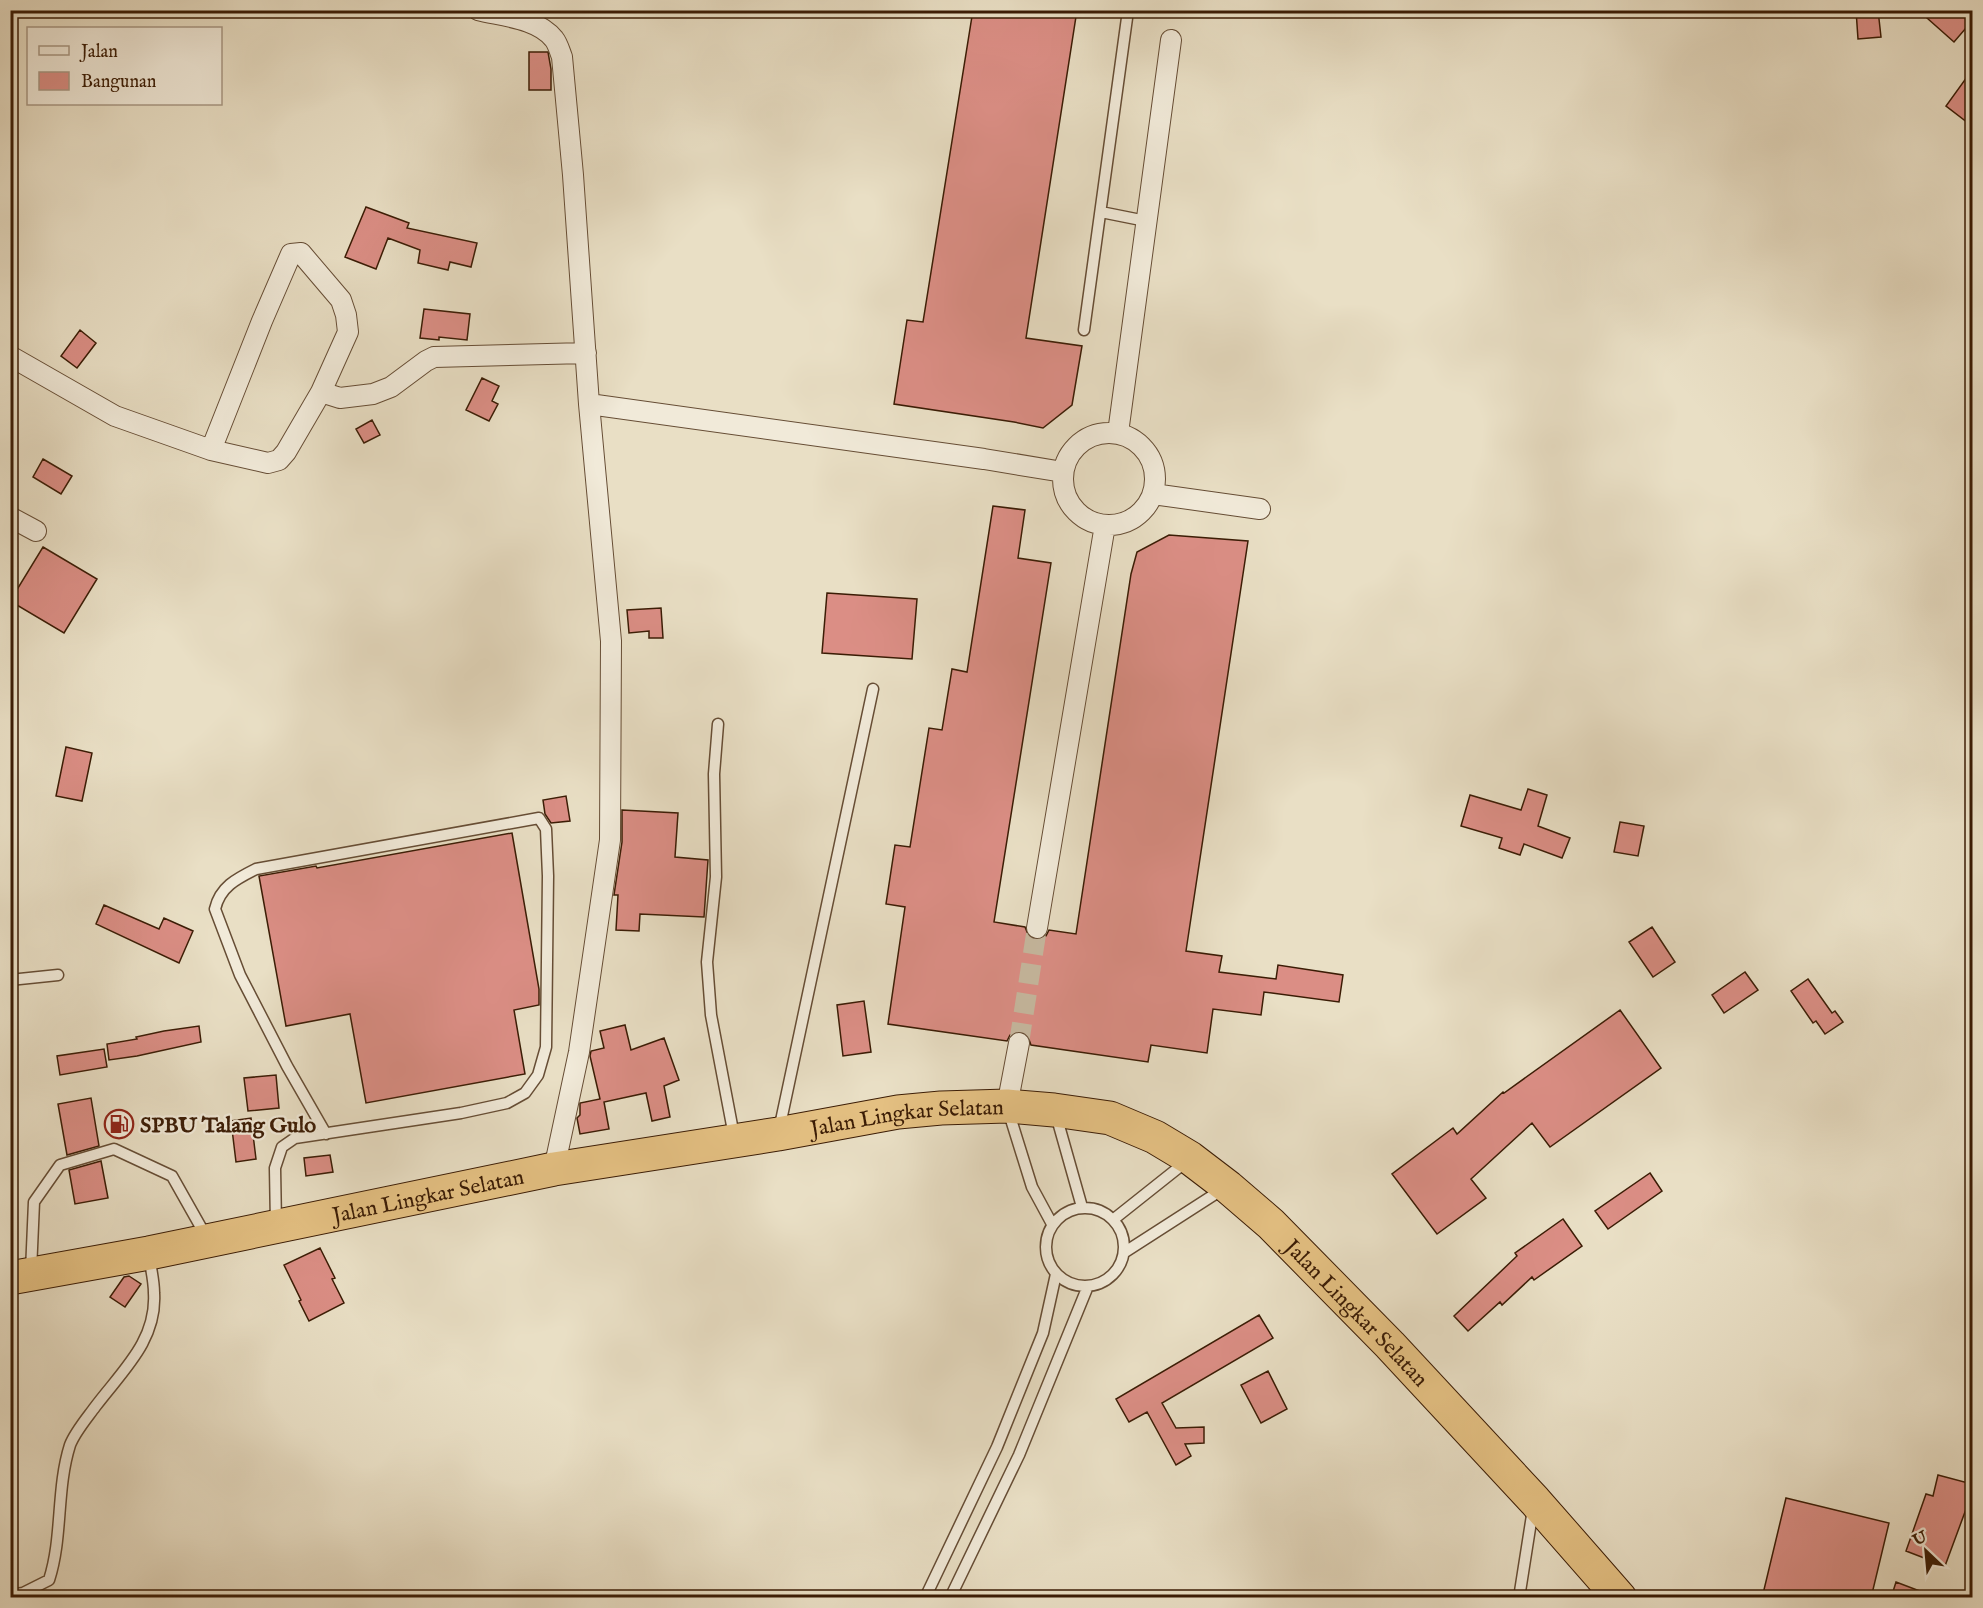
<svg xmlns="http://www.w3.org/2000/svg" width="1983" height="1608" font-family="'IM FELL English',serif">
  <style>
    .building { fill: #db8e85; stroke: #3b1c05; stroke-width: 1.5 }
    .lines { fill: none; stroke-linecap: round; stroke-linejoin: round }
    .minor-tunnel { stroke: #c6b89f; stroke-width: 20; stroke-dasharray: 20 10; stroke-linecap: butt }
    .service-casing { stroke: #664d35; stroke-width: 13 }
    .minor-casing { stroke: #664d35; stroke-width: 22 }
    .trunk-casing { stroke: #3b1c05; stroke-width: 35 }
    .service { stroke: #f1ead9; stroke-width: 10 }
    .minor { stroke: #f1ead9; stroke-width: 20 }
    .trunk { stroke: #e4c082; stroke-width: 33 }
    .labels { text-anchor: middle; stroke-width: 4.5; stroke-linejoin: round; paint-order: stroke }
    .street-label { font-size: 22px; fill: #3b1c05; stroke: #f1ead9 }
    .poi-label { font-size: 22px; font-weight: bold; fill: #3b1c05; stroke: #f1ead9; text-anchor: start }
  </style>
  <rect width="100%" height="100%" fill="#e9dfc5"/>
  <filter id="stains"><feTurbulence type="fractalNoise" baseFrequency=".00333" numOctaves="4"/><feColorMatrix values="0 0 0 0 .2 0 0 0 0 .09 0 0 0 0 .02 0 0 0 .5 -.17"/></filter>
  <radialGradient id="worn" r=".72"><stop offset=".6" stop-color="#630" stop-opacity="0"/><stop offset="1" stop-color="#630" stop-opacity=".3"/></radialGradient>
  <!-- building -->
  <path class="building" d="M 973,10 L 1077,10 L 1026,338 L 1082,346 L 1072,405 L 1043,428 L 1014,422 L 894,404 L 907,320 L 923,322 Z
    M 1856,10 L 1878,10 L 1881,37 L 1858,39 Z
    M 1918,10 L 1972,10 L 1972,21 L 1954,42 Z
    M 529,52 L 548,52 L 551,69 L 551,90 L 529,90 Z
    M 1972,70 L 1972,126 L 1946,106 Z
    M 366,207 L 409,223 L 407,228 L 477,243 L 471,267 L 450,262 L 448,270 L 418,263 L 420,250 L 388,238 L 376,269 L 345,257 Z
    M 424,309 L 470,314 L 467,340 L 439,337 L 439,340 L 420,338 Z
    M 80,330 L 96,343 L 77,368 L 61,356 Z
    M 482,378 L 499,386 L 492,401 L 498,404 L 489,421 L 466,410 Z
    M 372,420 L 380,435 L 364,443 L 356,429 Z
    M 43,459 L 72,476 L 61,494 L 33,477 Z
    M 993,506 L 1025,510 L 1018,558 L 1051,563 L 994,922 L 1025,927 L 1029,937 L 1036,940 L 1046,936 L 1049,930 L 1076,934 L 1131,574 L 1137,552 L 1169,535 L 1248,541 L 1186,951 L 1222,956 L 1219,972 L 1276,979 L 1278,965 L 1343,975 L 1339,1002 L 1264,992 L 1261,1015 L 1213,1009 L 1207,1053 L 1151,1045 L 1148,1062 L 1031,1045 L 1027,1034 L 1021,1031 L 1010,1035 L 1007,1041 L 888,1024 L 905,907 L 886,904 L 895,845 L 910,847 L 929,728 L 942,730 L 952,669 L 967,672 Z
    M 43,547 L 97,579 L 64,633 L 10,601 Z
    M 827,593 L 917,599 L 912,659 L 822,653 Z
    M 661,608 L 663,638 L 649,638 L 649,631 L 629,633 L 627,610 Z
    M 66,747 L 92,753 L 82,801 L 56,796 Z
    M 1528,789 L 1547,795 L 1538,826 L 1570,838 L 1562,858 L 1524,844 L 1520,855 L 1499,848 L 1502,838 L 1461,826 L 1470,795 L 1521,810 Z
    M 566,796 L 570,821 L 551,823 L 545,814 L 543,800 Z
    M 622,810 L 678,813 L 675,857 L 708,860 L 704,917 L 640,914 L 639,931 L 616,930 L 618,895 L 614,895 L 622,842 Z
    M 1620,822 L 1644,826 L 1638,856 L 1614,852 Z
    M 512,833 L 539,989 L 539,1005 L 514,1010 L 525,1074 L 366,1103 L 350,1014 L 286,1026 L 259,876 L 316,866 L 317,868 Z
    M 104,905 L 159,929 L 164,918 L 193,931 L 179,963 L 96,924 Z
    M 1652,927 L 1675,962 L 1653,977 L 1629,942 Z
    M 1745,972 L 1758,990 L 1724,1013 L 1712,995 Z
    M 1808,979 L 1832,1013 L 1835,1011 L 1843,1022 L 1825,1034 L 1816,1021 L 1813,1023 L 1791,991 Z
    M 864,1001 L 871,1052 L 843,1056 L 837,1005 Z
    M 1620,1010 L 1661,1068 L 1550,1147 L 1532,1123 L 1471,1179 L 1486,1198 L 1437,1234 L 1392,1174 L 1453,1128 L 1457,1134 L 1503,1092 L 1504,1093 Z
    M 625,1025 L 631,1050 L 664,1038 L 679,1080 L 664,1086 L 670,1117 L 652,1121 L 646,1093 L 604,1102 L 609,1129 L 580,1134 L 577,1118 L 580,1115 L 580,1103 L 600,1099 L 590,1056 L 591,1051 L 604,1048 L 600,1031 Z
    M 199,1026 L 201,1042 L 137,1056 L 109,1060 L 107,1044 L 137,1039 L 136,1037 L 164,1031 Z
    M 104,1049 L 107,1067 L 60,1075 L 57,1056 Z
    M 276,1075 L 279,1108 L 248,1111 L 244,1078 Z
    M 91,1098 L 99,1146 L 67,1155 L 58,1104 Z
    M 251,1118 L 256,1159 L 236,1162 L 231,1121 Z
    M 330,1155 L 333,1172 L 306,1176 L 304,1158 Z
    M 101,1161 L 108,1198 L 75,1204 L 69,1170 Z
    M 1650,1173 L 1662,1191 L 1608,1229 L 1595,1211 Z
    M 1563,1219 L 1582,1246 L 1534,1280 L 1532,1277 L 1502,1305 L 1500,1302 L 1468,1331 L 1454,1316 L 1517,1256 L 1515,1253 Z
    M 320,1248 L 335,1278 L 332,1279 L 344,1303 L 309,1321 L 299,1301 L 301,1300 L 284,1265 Z
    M 129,1276 L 141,1284 L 125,1307 L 110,1297 L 124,1277 Z
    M 1259,1315 L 1273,1338 L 1162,1403 L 1176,1428 L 1204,1427 L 1204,1443 L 1185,1444 L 1191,1456 L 1176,1465 L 1147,1412 L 1129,1422 L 1116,1399 Z
    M 1268,1371 L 1287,1409 L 1261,1423 L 1241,1385 Z
    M 1938,1475 L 1972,1484 L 1972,1493 L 1945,1566 L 1906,1551 L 1926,1494 L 1933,1496 Z
    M 1786,1498 L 1889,1523 L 1871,1598 L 1762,1598 Z
    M 1896,1582 L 1933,1596 L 1933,1598 L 1891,1598 Z"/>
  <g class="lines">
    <!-- minor-tunnel -->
    <path class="minor-tunnel" d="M 1019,1043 L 1037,928"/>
    <!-- service casing -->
    <g class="service-casing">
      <path id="service" d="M 1101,212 L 1146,221
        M 1084,330 L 1127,18
        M 718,724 L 714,774 L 716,877 L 707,962 L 711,1015 L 734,1136
        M 10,980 L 58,975
        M 1008,1110 L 1032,1187 L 1052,1224
        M 1056,1115 L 1082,1207
        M 779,1130 L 873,689
        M1046 1247a39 39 0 1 1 78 0a39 39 0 1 1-78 0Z
        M 1114,1219 L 1187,1161
        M 276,1225 L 275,1168 L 282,1147 L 295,1138 L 461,1113 L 507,1103 L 525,1093 L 538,1075 L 546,1047 L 548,876 L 546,829 L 539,818 L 256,869 C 236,879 220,887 215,909 L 240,975 L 287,1066 L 326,1134
        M 1125,1252 L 1223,1189
        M 31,1271 L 34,1202 L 60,1165 L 114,1149 L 172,1176 L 207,1238
        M 10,1595 L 23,1593 L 49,1580 C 63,1537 56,1489 70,1445 C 75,1432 87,1418 95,1407 C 122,1371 157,1341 154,1293 C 154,1281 151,1268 149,1257
        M 925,1598 L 997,1447 L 1043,1333 L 1056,1274
        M 950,1598 L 1019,1455 L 1088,1286
        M 1519,1598 L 1533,1509"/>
    </g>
    <!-- minor casing -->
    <g class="minor-casing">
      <path id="minor" d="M 478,10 C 501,16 538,18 554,39 C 558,44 560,52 562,57 L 573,175 L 589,404 L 611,641 L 610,840 L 579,1052 L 554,1169
        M 10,356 L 115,416 L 211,450 L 268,463 L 279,460 L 286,452 L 321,392 L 348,332 L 346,315 L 341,300 L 301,253 L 291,254 L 262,321 L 211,450
        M 321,392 L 340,398 L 373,394 L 391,387 L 426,361 L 434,357 L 586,353
        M 589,404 L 984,459 L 1063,472
        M 1118,433 L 1171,40
        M1063 479a46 46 0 1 1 92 0a46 46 0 1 1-92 0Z
        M 1153,494 L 1260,509
        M 10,517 L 36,531
        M 1037,928 L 1105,525
        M 1007,1106 L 1019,1043"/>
    </g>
    <!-- trunk casing -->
    <g class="trunk-casing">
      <g id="trunk">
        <path id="s1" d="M 10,1278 L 149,1253 L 554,1169 L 778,1134 L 898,1112 L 941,1108 L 1007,1106 L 1054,1110 L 1110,1118 L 1155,1137 L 1190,1158 L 1228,1187 L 1271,1224 L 1390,1345 L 1535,1501 L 1620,1598"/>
      </g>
    </g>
    <!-- service -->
    <use href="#service" class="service"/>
    <!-- minor -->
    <use href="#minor" class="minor"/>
    <!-- trunk -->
    <use href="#trunk" class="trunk"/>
  </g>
  <!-- icons -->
  <defs>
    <g id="fuel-ring" transform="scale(1.5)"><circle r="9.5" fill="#f1ead9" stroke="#8f2418" stroke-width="1.5"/><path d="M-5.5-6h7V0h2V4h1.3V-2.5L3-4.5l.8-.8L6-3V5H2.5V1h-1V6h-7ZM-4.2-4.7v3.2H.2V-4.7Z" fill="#8f2418"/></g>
  </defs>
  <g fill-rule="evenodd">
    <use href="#fuel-ring" x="119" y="1124"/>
  </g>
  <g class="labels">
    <!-- street labels -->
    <g class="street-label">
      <text dy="8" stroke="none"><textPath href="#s1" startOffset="912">Jalan Lingkar Selatan</textPath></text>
      <text dy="8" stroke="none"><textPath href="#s1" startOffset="426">Jalan Lingkar Selatan</textPath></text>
      <text dy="8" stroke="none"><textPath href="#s1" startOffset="1434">Jalan Lingkar Selatan</textPath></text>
    </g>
    <!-- poi labels -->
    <g class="poi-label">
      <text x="140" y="1132">SPBU Talang Gulo</text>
    </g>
  </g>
  <!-- margin -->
  <rect width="1983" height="1608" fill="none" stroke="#e9dfc5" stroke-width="36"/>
  <rect x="12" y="12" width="1959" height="1584" fill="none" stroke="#3b1c05" stroke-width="3"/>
  <rect x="18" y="18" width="1947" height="1572" fill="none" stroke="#3b1c05" stroke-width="1.5"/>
  <!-- legend -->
  <rect x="27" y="27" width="195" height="78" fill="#f1ead9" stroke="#a89884" stroke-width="1.5"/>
  <rect x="39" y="46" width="30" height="9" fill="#f1ead9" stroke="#a89884" stroke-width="1.5"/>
  <text x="81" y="57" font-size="18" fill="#3b1c05">Jalan</text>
  <rect x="39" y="72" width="30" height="18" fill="#db8e85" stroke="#a89884" stroke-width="1.5"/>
  <text x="81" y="87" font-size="18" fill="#3b1c05">Bangunan</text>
  <!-- north arrow -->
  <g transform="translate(1926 1551) rotate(334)" stroke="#f1ead9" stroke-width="4.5" paint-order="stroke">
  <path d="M0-4.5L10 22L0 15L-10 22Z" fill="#3b1c05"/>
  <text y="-9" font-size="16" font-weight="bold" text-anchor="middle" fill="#3b1c05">U</text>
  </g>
  <rect width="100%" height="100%" filter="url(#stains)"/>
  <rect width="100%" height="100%" fill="url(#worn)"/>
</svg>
